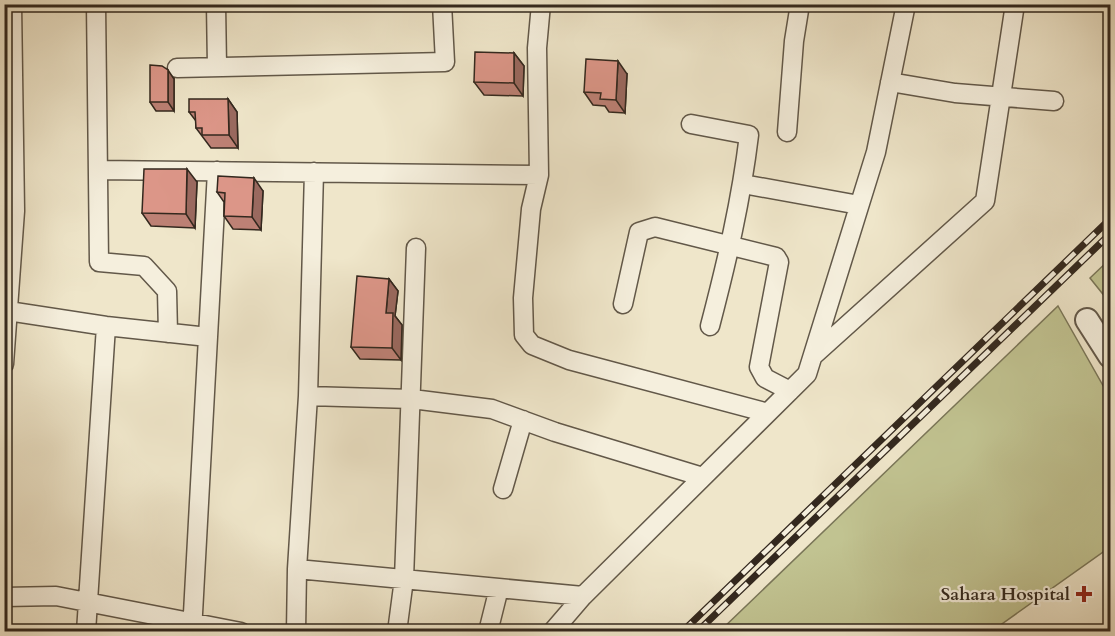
<svg xmlns="http://www.w3.org/2000/svg" width="1115" height="636" font-family="Cardo,serif">
  <style>
    .green { fill: #c1c391; stroke: #7a7658; stroke-width: 1.5 }
    .lines { fill: none; stroke-linecap: round; stroke-linejoin: round }
    .minor-casing { stroke: #625849; stroke-width: 21 }
    .tertiary-casing { stroke: #625849; stroke-width: 26 }
    .minor { stroke: #f5efdd; stroke-width: 18 }
    .tertiary { stroke: #f5efdd; stroke-width: 22 }
    .rail-casing { stroke: #33281e; stroke-width: 7 }
    .rail { stroke: #f5efdd; stroke-width: 4.5; stroke-dasharray: 14; stroke-linecap: butt }
    .wall { fill: #bd8175; stroke: #33281e; stroke-width: 1.5 }
    .shaded-wall { fill: #9a695f; stroke: #33281e; stroke-width: 1.5 }
    .building { fill: #dc9688; stroke: #33281e; stroke-width: 1.5 }
    .poi-dot { fill: #8f2418; stroke: #f5efdd; stroke-width: 2 }
    .labels { text-anchor: middle; stroke-width: 4.5; stroke-linejoin: round; paint-order: stroke }
    .poi-label { font-size: 18px; font-weight: bold; fill: #33281e; stroke: #f5efdd; text-anchor: end }
  </style>
  <rect width="100%" height="100%" fill="#efe6ca"/>
  <filter id="stains"><feTurbulence type="fractalNoise" baseFrequency=".00333" numOctaves="4"/><feColorMatrix values="0 0 0 0 .2 0 0 0 0 .09 0 0 0 0 .02 0 0 0 .5 -.17"/></filter>
  <radialGradient id="worn" r=".72"><stop offset=".6" stop-color="#630" stop-opacity="0"/><stop offset="1" stop-color="#630" stop-opacity=".3"/></radialGradient>
  <!-- green -->
  <path class="green" d="M 1110,259 L 1110,303 L 1090,278 Z
    M 1058,306 L 1110,398 L 1110,547 L 992,631 L 720,631 Z"/>
  <g class="lines">
    <!-- minor casing -->
    <g class="minor-casing">
      <path id="minor" d="M 96,4 L 99,262 L 144,266 L 167,291 L 168,333
        M 216,4 L 217,67
        M 541,4 L 537,48 L 539,175 L 531,209 L 523,298 L 524,335 L 532,345 L 569,360 L 768,413
        M 177,68 L 445,62 L 442,4
        M 890,82 L 955,93 L 1054,101
        M 691,124 L 749,135 C 741,201 727,261 710,326
        M 787,132 L 794,41 L 800,4
        M 98,170 L 539,175
        M 743,184 L 859,205
        M 623,304 L 639,232 L 655,227 L 776,257 L 779,262 L 759,367 L 765,378 L 790,391
        M 8,311 L 106,326 L 208,337
        M 814,355 L 985,201 L 1015,4
        M 4,364 L 15,211 L 12,4
        M 308,396 L 412,399 L 492,409 L 555,432 L 703,477
        M 503,489 L 523,420
        M 297,569 L 308,396 L 314,172
        M 4,597 L 56,596 L 241,632
        M 86,632 L 106,326
        M 192,632 L 217,171
        M 296,632 L 297,569 L 583,596 L 807,374 L 876,152 L 906,4
        M 397,632 L 404,579 L 416,248
        M 488,632 L 499,588
        M 552,632 L 583,596"/>
    </g>
    <!-- tertiary casing -->
    <g class="tertiary-casing">
      <path id="tertiary" d="M 1087,320 L 1110,356"/>
    </g>
    <!-- minor -->
    <use href="#minor" class="minor"/>
    <!-- tertiary -->
    <use href="#tertiary" class="tertiary"/>
    <!-- rail casing -->
    <g class="rail-casing">
      <path id="rail" d="M 682,632 L 1110,219
        M 697,632 L 1110,234"/>
    </g>
    <!-- rail -->
    <use href="#rail" class="rail"/>
  </g>
  <!-- wall -->
  <path class="wall" d="M 514,53 L 524,66 L 523,96 L 484,95 L 474,82 Z
    M 627,74 L 625,113 L 609,112 L 605,106 L 593,105 L 584,92 Z
    M 174,79 L 174,111 L 156,111 L 150,102 Z
    M 228,99 L 237,112 L 238,148 L 211,148 L 196,128 L 196,121 L 189,112 Z
    M 197,182 L 195,228 L 151,226 L 142,213 Z
    M 263,191 L 261,230 L 233,229 L 224,216 L 224,202 L 217,192 Z
    M 389,279 L 398,291 L 395,316 L 402,325 L 401,360 L 360,359 L 351,347 Z"/>
  <!-- shaded-wall -->
  <path class="shaded-wall" d="M 514,53 L 524,66 L 523,96 L 514,83 Z
    M 618,61 L 627,74 L 625,113 L 616,100 Z
    M 168,70 L 174,79 L 174,111 L 168,102 Z
    M 228,99 L 237,112 L 238,148 L 229,135 Z
    M 187,169 L 197,182 L 195,228 L 186,214 Z
    M 254,178 L 263,191 L 261,230 L 252,217 Z
    M 389,279 L 398,291 L 395,316 L 402,325 L 401,360 L 392,348 L 386,313 Z"/>
  <!-- building -->
  <path class="building" d="M 475,52 L 514,53 L 514,83 L 474,82 Z
    M 586,59 L 618,61 L 616,100 L 600,99 L 601,93 L 584,92 Z
    M 150,65 L 162,66 L 168,70 L 168,102 L 150,102 Z
    M 189,99 L 228,99 L 229,135 L 202,135 L 202,128 L 196,128 L 195,112 L 189,112 Z
    M 144,169 L 187,169 L 186,214 L 142,213 Z
    M 218,176 L 254,178 L 252,217 L 224,216 L 225,193 L 217,192 Z
    M 357,276 L 389,279 L 386,313 L 393,313 L 392,348 L 351,347 Z"/>
  <!-- markers -->
  <path class="poi-dot" d="M1081 585h6v6h6v6h-6v6h-6v-6h-6v-6h6z"/>
  <g class="labels">
    <!-- poi labels -->
    <g class="poi-label">
      <text x="1070" y="600">Sahara Hospital</text>
    </g>
  </g>
  <!-- margin -->
  <rect width="1115" height="636" fill="none" stroke="#efe6ca" stroke-width="24"/>
  <rect x="6" y="6" width="1103" height="624" fill="none" stroke="#33281e" stroke-width="3"/>
  <rect x="12" y="12" width="1091" height="612" fill="none" stroke="#33281e" stroke-width="1.5"/>
  <rect width="100%" height="100%" filter="url(#stains)"/>
  <rect width="100%" height="100%" fill="url(#worn)"/>
</svg>
